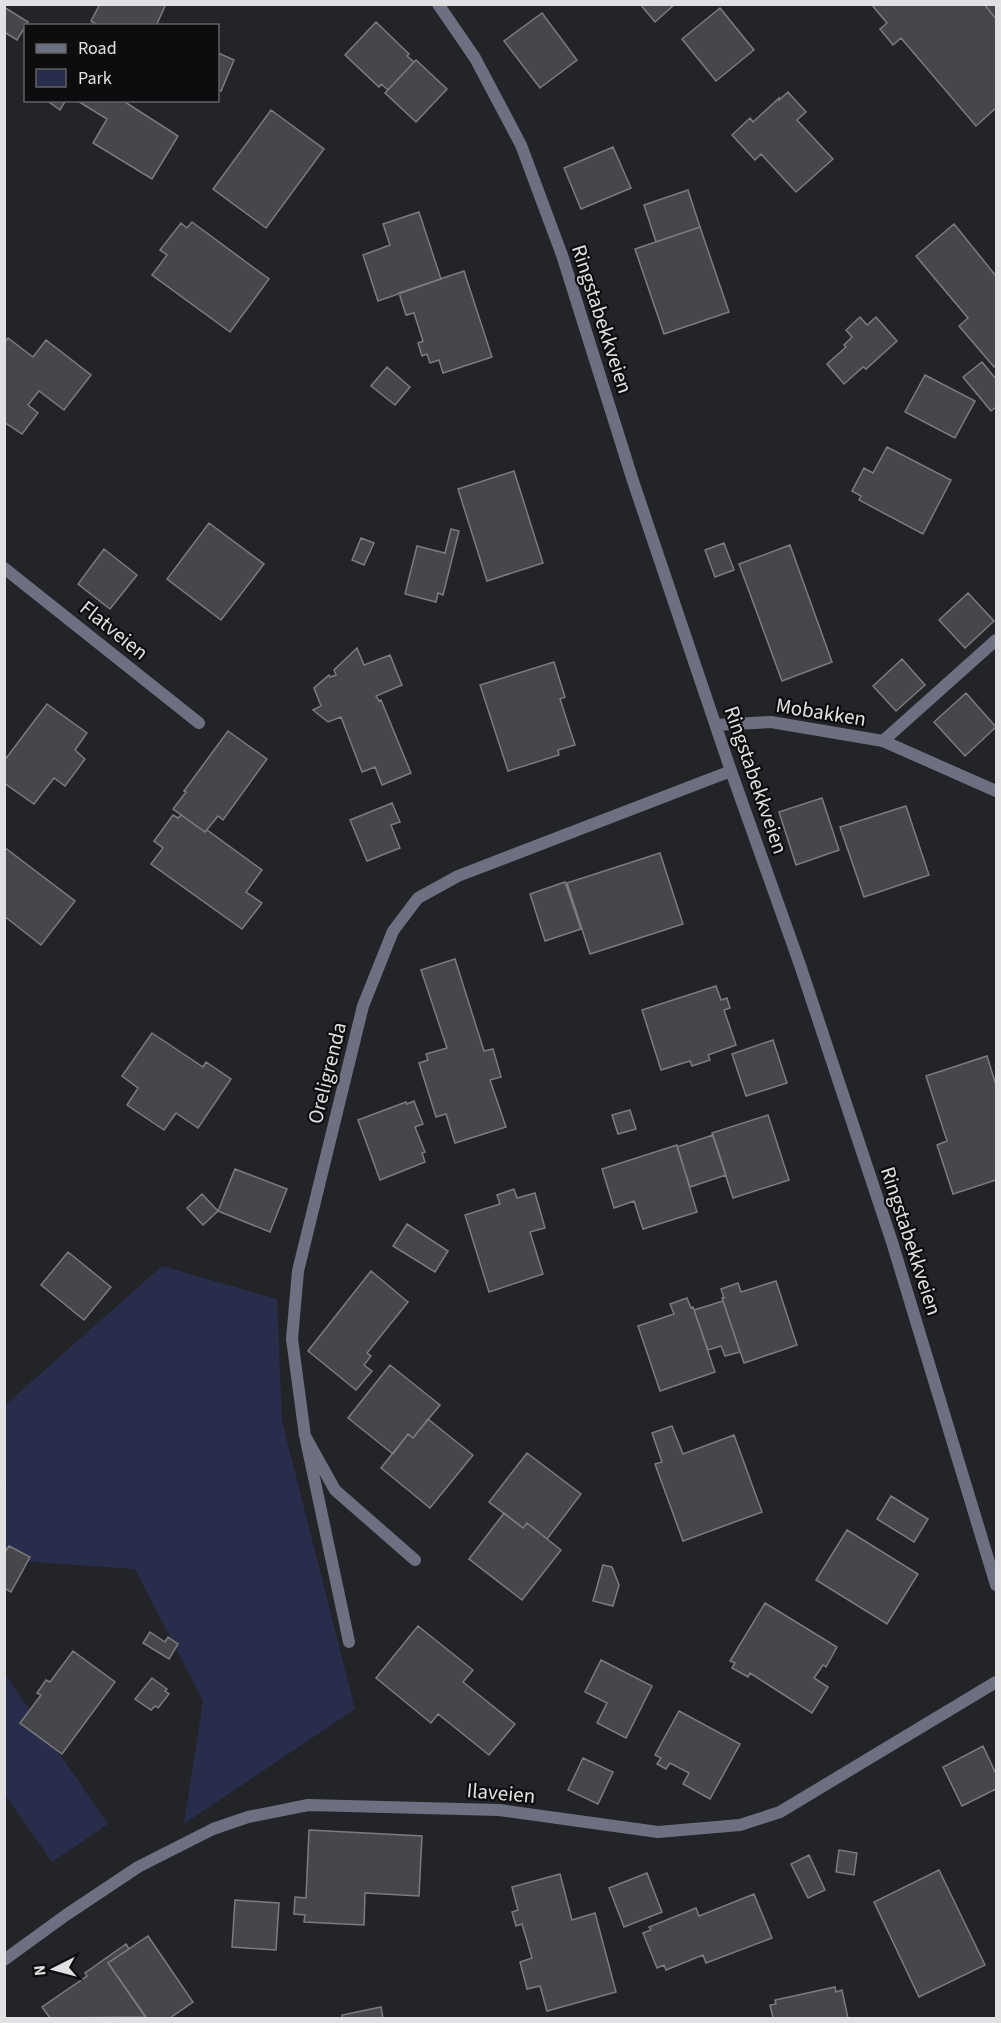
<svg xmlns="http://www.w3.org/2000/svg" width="1001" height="2023" font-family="'Source Sans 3',sans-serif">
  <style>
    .green { fill: #292d4c }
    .building { fill: #46474a; stroke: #7c7c80; stroke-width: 1.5 }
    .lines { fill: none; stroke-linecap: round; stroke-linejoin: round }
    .service { stroke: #6d7081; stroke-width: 12 }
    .minor { stroke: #6d7081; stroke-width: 12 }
    .labels { text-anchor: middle; stroke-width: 4.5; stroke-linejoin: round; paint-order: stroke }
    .street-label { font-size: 21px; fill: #e1e1e3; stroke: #0d0d0f }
  </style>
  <rect width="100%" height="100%" fill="#232427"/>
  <!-- green -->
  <path class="green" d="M 162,1266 L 277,1299 L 282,1421 L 355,1709 L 184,1824 L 203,1701 L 135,1569 L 5,1560 L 4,1490 L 7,1487 L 4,1483 L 4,1406 Z
    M 4,1673 L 108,1824 L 52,1862 L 5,1795 Z"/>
  <!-- building -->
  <path class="building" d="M 100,4 L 166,4 L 156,26 L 99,26 L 91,21 Z
    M 640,4 L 675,4 L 655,22 Z
    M 871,4 L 984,4 L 996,19 L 996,108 L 976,126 L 901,38 L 893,45 L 880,29 L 887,23 Z
    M 984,4 L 996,4 L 996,19 Z
    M 4,7 L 28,22 L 17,40 L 4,32 Z
    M 720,8 L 754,50 L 716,81 L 682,39 Z
    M 542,13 L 577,60 L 540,88 L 504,41 Z
    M 376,22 L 409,54 L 407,56 L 414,62 L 388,90 L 381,84 L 379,87 L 345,55 Z
    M 218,53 L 234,60 L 221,91 L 218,89 Z
    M 416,60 L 447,89 L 416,122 L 385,93 Z
    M 788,92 L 806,112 L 797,120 L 833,159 L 796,192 L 761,154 L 755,160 L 732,135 L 750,118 L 753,122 L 779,98 L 779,100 Z
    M 46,100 L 66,100 L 60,110 Z
    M 76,100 L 122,100 L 178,136 L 152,179 L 93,143 L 107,119 Z
    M 271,110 L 324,149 L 266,228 L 213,189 Z
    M 613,147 L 631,188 L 581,209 L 564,168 Z
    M 688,190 L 700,227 L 656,242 L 644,205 Z
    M 419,212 L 441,279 L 378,301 L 363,255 L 390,245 L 383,224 Z
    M 192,222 L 269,279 L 230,332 L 152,275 L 167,255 L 160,250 L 181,223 L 187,228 Z
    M 954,224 L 996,276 L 996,365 L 994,367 L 959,326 L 968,318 L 916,256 Z
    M 700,227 L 729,312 L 664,334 L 635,249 Z
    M 464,271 L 492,357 L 443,373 L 439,360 L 430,363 L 427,354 L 422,356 L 418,343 L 423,341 L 414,313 L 406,315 L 399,293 Z
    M 860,317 L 867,325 L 876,317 L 897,341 L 866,369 L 863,367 L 844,384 L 827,364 L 846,347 L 844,345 L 852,337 L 846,330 Z
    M 8,338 L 33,357 L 46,340 L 91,375 L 64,410 L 39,391 L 28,405 L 38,413 L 22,434 L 4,422 L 4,343 Z
    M 982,362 L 996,379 L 996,407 L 991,411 L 963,377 Z
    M 387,367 L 410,387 L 395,405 L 371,386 Z
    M 925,375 L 975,401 L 955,438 L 905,412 Z
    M 887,447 L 951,480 L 923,534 L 859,500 L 861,496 L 852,491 L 864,468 L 873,473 Z
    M 514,471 L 543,563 L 487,581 L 458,489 Z
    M 209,523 L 264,564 L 221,620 L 167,579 Z
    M 451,529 L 459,531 L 443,595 L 438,593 L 436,602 L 405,594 L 417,546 L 445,553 Z
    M 361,538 L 374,543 L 364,565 L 352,560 Z
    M 724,543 L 734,570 L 715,577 L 705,550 Z
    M 790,545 L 832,662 L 782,681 L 739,564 Z
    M 104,549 L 137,575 L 110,609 L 78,584 Z
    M 968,593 L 994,621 L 965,648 L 939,620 Z
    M 357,648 L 364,665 L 390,655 L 402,685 L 376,696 L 379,701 L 381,700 L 411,773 L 382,785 L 375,767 L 362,772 L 341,717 L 328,722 L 313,710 L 321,706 L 314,688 L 329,675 L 330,677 L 336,675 L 334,670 Z
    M 902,659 L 925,685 L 896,711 L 873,686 Z
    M 554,662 L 565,697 L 560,699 L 575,745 L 558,750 L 559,755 L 508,771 L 480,685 Z
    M 966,693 L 996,727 L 965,756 L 934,722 Z
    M 47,704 L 87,733 L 75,750 L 85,759 L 65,786 L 54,778 L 34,804 L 4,783 L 4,761 Z
    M 228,731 L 267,759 L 223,820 L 218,816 L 205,832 L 173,809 L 186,792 L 184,791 Z
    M 822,798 L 839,850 L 796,865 L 779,812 Z
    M 392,803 L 400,822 L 391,825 L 400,848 L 367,861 L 350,820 Z
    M 906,806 L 929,875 L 864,897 L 840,827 Z
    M 173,815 L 178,818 L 181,815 L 205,832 L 207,830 L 262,870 L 246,892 L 262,903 L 242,929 L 151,864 L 163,848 L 154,841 Z
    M 4,847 L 75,901 L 41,945 L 4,916 Z
    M 660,853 L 683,924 L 590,954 L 567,883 Z
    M 565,882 L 581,929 L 545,941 L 530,894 Z
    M 455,959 L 484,1051 L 493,1049 L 501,1077 L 490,1080 L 506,1127 L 455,1143 L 446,1114 L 436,1117 L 419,1063 L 428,1060 L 426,1054 L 447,1048 L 421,970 Z
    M 716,986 L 721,1000 L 727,998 L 730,1008 L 724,1010 L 736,1045 L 708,1055 L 710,1060 L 692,1066 L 690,1061 L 661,1070 L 642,1010 Z
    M 152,1033 L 203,1067 L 206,1062 L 231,1079 L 198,1128 L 176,1113 L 164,1130 L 127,1105 L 138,1088 L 122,1076 Z
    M 773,1040 L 787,1083 L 746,1096 L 732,1054 Z
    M 987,1056 L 996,1085 L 996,1180 L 953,1194 L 937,1145 L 947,1141 L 926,1076 Z
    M 414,1101 L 423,1124 L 415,1127 L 425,1152 L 422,1153 L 425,1162 L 380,1180 L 358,1120 L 406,1102 L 407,1104 Z
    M 630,1110 L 636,1129 L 618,1134 L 612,1115 Z
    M 768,1115 L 789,1180 L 733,1198 L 712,1133 Z
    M 713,1135 L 726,1175 L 690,1187 L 677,1147 Z
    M 677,1145 L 697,1212 L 643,1229 L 634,1201 L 614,1208 L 602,1169 Z
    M 235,1169 L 287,1189 L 270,1232 L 218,1211 Z
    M 514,1189 L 517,1198 L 535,1193 L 545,1228 L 530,1232 L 543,1274 L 489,1292 L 465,1215 L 500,1204 L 497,1195 Z
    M 202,1194 L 218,1211 L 203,1225 L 187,1208 Z
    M 407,1224 L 448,1251 L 435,1272 L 393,1246 Z
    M 68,1252 L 111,1287 L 84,1320 L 41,1285 Z
    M 371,1271 L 408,1302 L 367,1353 L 371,1356 L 364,1365 L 372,1371 L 356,1390 L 308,1351 Z
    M 776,1281 L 797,1345 L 744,1363 L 722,1298 L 724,1298 L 721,1289 L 738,1283 L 741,1292 Z
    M 687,1298 L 691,1308 L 693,1307 L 715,1372 L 660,1391 L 638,1326 L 674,1314 L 670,1304 Z
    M 723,1301 L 740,1352 L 725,1356 L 721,1346 L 708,1350 L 694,1310 Z
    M 390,1365 L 440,1405 L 413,1438 L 408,1434 L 393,1454 L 348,1418 Z
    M 428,1419 L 473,1455 L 430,1508 L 381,1468 L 408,1434 L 413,1438 Z
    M 672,1426 L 683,1454 L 734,1435 L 762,1512 L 683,1541 L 655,1464 L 662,1462 L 652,1433 Z
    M 527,1453 L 581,1494 L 547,1539 L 527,1523 L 523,1528 L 489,1502 Z
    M 891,1496 L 928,1519 L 914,1542 L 877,1519 Z
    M 504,1513 L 523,1528 L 527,1523 L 561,1550 L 522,1600 L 469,1559 Z
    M 847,1530 L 918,1574 L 887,1624 L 816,1580 Z
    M 9,1546 L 30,1557 L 11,1592 L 4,1588 L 4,1553 Z
    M 603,1565 L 612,1567 L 619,1585 L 613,1606 L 593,1601 Z
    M 765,1603 L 837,1647 L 826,1667 L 823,1665 L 814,1678 L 828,1687 L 812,1713 L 750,1673 L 748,1677 L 732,1668 L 735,1663 L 730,1661 Z
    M 418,1626 L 473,1670 L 463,1682 L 515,1724 L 489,1755 L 438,1714 L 431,1723 L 376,1678 Z
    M 150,1632 L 165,1642 L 168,1637 L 178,1644 L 169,1659 L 143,1643 Z
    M 73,1651 L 115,1682 L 62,1754 L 20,1723 L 41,1695 L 37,1693 L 46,1680 L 50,1682 Z
    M 601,1660 L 652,1686 L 626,1738 L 597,1723 L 607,1703 L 585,1692 Z
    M 152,1678 L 167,1689 L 165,1691 L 169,1694 L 158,1708 L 155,1706 L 151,1710 L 135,1699 Z
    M 679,1711 L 740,1744 L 710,1799 L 683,1784 L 689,1773 L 670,1763 L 666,1769 L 657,1764 L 661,1758 L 655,1755 Z
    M 983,1746 L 996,1774 L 996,1789 L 962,1806 L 943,1767 Z
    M 583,1758 L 613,1772 L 598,1804 L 568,1790 Z
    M 309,1830 L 422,1836 L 419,1896 L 365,1893 L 364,1925 L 304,1922 L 305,1915 L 294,1914 L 295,1897 L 306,1898 Z
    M 839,1850 L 857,1853 L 854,1875 L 836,1872 Z
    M 809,1855 L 825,1890 L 808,1898 L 791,1864 Z
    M 939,1870 L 985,1965 L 919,1997 L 874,1902 Z
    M 647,1873 L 662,1912 L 624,1927 L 609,1888 Z
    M 560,1874 L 572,1920 L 595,1913 L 616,1992 L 547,2011 L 540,1986 L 527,1989 L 520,1962 L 532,1958 L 522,1924 L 516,1926 L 512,1912 L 518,1910 L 512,1887 Z
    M 754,1894 L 772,1938 L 706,1963 L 703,1955 L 666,1970 L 664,1965 L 657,1968 L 643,1933 L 651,1930 L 649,1927 L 696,1908 L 699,1916 Z
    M 235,1900 L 279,1903 L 276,1950 L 232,1947 Z
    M 148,1936 L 193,2002 L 170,2018 L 146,2018 L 108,1963 Z
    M 126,1944 L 129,1949 L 108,1963 L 146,2017 L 50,2018 L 42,2007 L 87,1976 L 85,1973 Z
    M 835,1987 L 836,1992 L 842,1990 L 848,2018 L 773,2018 L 770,2005 L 776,2004 L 775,2000 Z
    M 381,2007 L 383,2018 L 342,2018 L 342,2015 Z"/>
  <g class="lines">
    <!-- service -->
    <path class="service" d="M 883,741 L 996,640
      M 306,1440 L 349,1642"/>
    <!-- minor -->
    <path class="minor" d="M 438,4 L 475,58 L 521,145 L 562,255 L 633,481 L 731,771 L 800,965 L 892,1242 L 996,1585
      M 4,568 L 199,723
      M 716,725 L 771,722 L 883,741 L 996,791
      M 415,1560 L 335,1490 L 305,1436 L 292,1339 L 298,1271 L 363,1006 L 393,931 L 418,898 L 458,876 L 731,771
      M 4,1960 L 66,1915 L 138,1867 L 213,1829 L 248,1817 L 308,1805 L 499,1810 L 658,1832 L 740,1825 L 780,1812 L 996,1682"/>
  </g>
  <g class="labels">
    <!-- street labels -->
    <g class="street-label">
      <text transform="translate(602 319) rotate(72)" y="7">Ringstabekkveien</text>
      <text transform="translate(114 630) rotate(39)" y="7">Flatveien</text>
      <text transform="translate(821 712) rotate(9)" y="7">Mobakken</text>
      <text transform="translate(756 780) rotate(71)" y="7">Ringstabekkveien</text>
      <text transform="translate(327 1073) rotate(-76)" y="7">Oreligrenda</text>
      <text transform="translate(911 1241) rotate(72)" y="7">Ringstabekkveien</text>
      <text transform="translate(501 1793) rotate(5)" y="7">Ilaveien</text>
    </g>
  </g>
  <!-- border -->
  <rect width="1001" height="2023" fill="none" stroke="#e1e1e3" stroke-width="12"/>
  <!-- legend -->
  <rect x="24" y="24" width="195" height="78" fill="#0d0d0f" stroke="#626264" stroke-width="1.5"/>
  <rect x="36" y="44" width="30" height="9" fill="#6d7081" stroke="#626264" stroke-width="1.5"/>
  <text x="78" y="54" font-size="18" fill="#e1e1e3">Road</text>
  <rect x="36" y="69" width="30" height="18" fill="#292d4c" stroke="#626264" stroke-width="1.5"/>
  <text x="78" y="84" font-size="18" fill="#e1e1e3">Park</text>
  <!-- north arrow -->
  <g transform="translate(54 1969) rotate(264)" stroke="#0d0d0f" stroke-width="4.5" paint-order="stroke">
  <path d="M0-4.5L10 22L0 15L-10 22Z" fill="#e1e1e3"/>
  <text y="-9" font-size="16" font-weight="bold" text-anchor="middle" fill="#e1e1e3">N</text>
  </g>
</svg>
